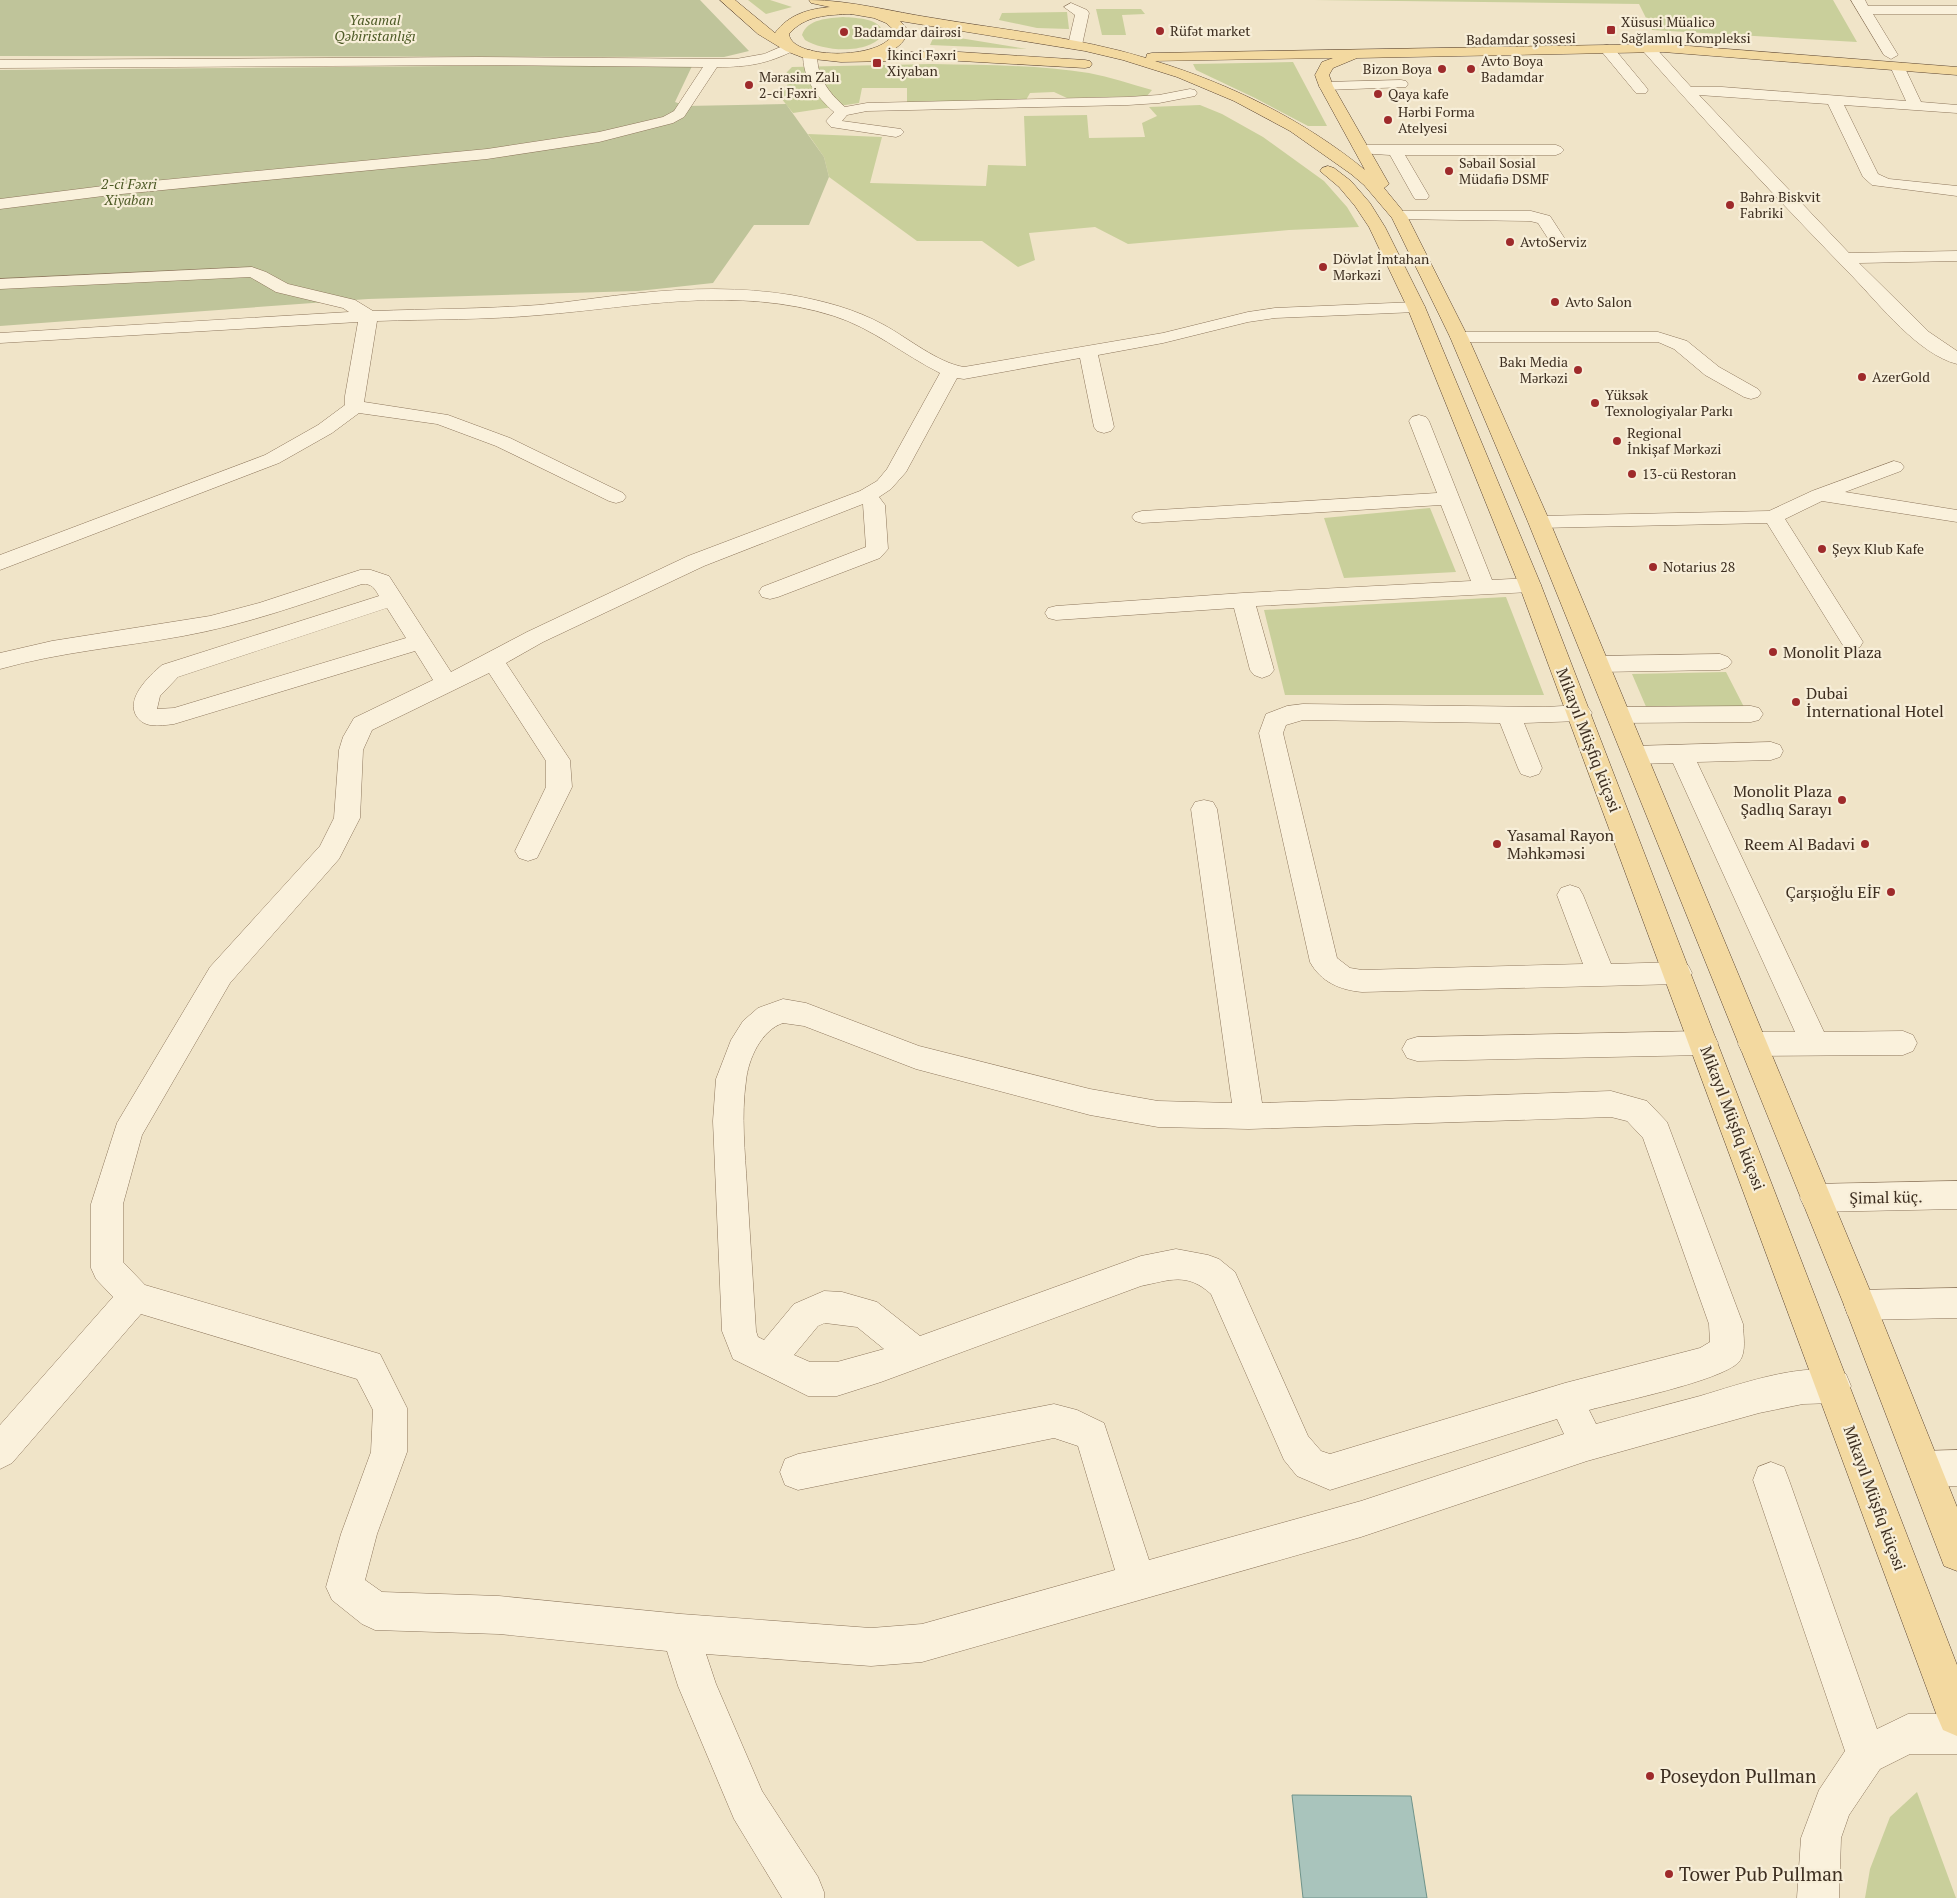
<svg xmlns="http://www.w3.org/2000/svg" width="1957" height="1898" font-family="'PT Serif',serif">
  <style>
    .green { fill: #c9cf9b }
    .cemetery { fill: #bfc49a }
    .water { fill: #a9c4bc; stroke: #6f938a }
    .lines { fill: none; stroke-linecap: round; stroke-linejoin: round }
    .minor-casing { stroke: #8d765c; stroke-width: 1 }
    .major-casing { stroke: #5b4430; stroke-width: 1 }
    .minor { fill: #faf1dc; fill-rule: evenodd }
    .major { fill: #f3d9a0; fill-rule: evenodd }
    .poi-dot { fill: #9e2a2b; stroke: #f7eed8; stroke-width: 2 }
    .labels { text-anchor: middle; stroke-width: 4.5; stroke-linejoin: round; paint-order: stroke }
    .far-park-label { font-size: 14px; font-style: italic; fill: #4d5a26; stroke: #f7eed8 }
    .far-poi-label { font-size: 14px; fill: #3d2e20; stroke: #f7eed8; text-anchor: start }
    .far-street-label { font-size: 14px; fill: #3d2e20; stroke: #f7eed8 }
    .poi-label { font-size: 16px; fill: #3d2e20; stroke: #f7eed8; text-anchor: start }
    .street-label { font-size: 16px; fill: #3d2e20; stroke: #f7eed8 }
    .near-poi-label { font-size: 19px; fill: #3d2e20; stroke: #f7eed8; text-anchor: start }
  </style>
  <rect width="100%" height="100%" fill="#f0e4c8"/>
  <!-- green -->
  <path class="green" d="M 748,0 L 770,0 L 792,7 L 766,14 Z
    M 1314,0 L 1833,0 L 1857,42 L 1652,30 L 1639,4 Z
    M 1096,9 L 1141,9 L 1145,14 L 1122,15 L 1126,35 L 1102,35 Z
    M 1067,12 L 1069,29 L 1037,28 L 999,20 L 1002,13 Z
    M 843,17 C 857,18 879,18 884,33 C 871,55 824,52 805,40 L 802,35 C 807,19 829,18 843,17 Z
    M 935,34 L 1027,49 L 930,45 Z
    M 1293,62 L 1327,126 L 1308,126 L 1255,98 L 1196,70 L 1193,64 Z
    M 932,64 C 985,65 1037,65 1089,73 C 1110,77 1131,84 1152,90 L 1147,96 L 1067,98 L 1054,92 L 1030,93 L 1026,100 L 907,102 L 907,88 L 862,88 L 859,103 L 793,113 L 781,98 L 789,81 L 779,80 L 792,67 Z
    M 1200,105 L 1222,114 L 1263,137 L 1324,181 L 1347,207 L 1359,227 L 1289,230 L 1128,244 L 1095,227 L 1029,233 L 1035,260 L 1018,267 L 982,241 L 917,241 L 829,177 L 824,157 L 808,134 L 882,137 L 870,183 L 986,186 L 988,165 L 1026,166 L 1024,116 L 1087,115 L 1089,138 L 1145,137 L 1142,123 L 1157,116 L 1149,107 Z
    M 1430,508 L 1456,572 L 1344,578 L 1324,518 Z
    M 1506,597 L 1544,695 L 1285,695 L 1264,610 Z
    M 1726,672 L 1744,707 L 1647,709 L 1632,674 Z
    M 1917,1792 L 1956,1898 L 1865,1898 L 1870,1869 L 1890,1817 Z"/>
  <!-- cemetery -->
  <path class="cemetery" d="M 0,0 L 700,0 L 749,51 L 724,57 L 0,56 Z
    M 693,64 L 675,102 L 686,106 L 786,104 L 824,157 L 829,177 L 809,225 L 754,225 L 713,283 L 638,291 L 368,299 L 0,326 L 0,70 Z"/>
  <!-- water -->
  <path class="water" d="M 1292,1795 L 1411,1796 L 1427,1898 L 1303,1898 Z"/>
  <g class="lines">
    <!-- minor casing -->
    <g class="minor-casing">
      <path id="minor" d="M 1851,0 L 1865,0 L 1868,6 L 1957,6 L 1957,14 L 1873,14 L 1898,55 L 1891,59 L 1884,55 Z
        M 1071,3 L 1087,10 L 1089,13 L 1082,45 L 1075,49 L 1068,45 L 1075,15 L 1064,7 Z
        M 790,43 L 797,47 L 795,50 C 767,64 748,67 717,67 L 684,117 L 673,123 L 599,142 L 487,159 L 111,195 L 0,209 L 0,199 L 111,185 L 487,149 L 599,132 L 663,117 L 674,111 L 703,67 L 479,65 L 0,68 L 0,60 L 479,57 L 736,59 L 764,54 Z
        M 1648,44 L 1653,45 L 1691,87 L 1722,87 L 1906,101 L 1890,66 L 1892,63 L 1902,63 L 1904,66 L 1921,102 L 1957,105 L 1957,113 L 1844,105 L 1878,174 L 1889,179 L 1957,186 L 1957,196 L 1872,185 L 1863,177 L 1828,104 L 1699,95 L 1849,253 L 1957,251 L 1957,261 L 1859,263 L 1929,332 L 1957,351 L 1957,364 C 1918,354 1880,305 1853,277 C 1781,203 1711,128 1643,51 L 1641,48 Z
        M 1607,45 L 1612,46 L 1646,87 L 1648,90 L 1646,93 L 1636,93 L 1602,52 L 1600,49 L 1602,46 Z
        M 810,50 L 817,54 C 817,77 828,92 845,107 L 867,103 L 1128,97 L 1159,95 L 1190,89 L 1195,90 L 1197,93 L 1195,96 L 1159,103 L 1128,105 L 867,111 L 847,115 L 842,121 L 901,129 L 904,132 L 901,135 L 896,137 L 831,127 L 826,121 L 834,112 C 816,96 803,79 803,54 Z
        M 1401,80 L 1406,81 L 1408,84 L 1406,87 L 1326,90 L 1321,89 L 1319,86 L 1321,83 L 1326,82 Z
        M 1363,145 L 1556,145 L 1561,147 L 1564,150 L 1561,153 L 1556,155 L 1405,155 L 1429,196 L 1427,199 L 1415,199 L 1413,196 L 1390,155 L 1358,153 L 1355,150 L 1358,147 Z
        M 1399,211 L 1531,211 L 1550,216 L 1565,239 L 1563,243 L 1551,243 L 1538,223 L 1530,221 L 1393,219 L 1391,216 L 1393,213 Z
        M 252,267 L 266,272 L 288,284 L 355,300 L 373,311 C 428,309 484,309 539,305 C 573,302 606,296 640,293 C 690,288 741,287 791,295 C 824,301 855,309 884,325 C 908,338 938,363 964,367 L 1163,333 L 1248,312 L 1275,308 L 1416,302 L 1422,303 L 1425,307 L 1422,311 L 1416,312 L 1275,318 L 1248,322 L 1163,343 L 1098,355 L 1114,427 L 1111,431 L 1104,433 L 1097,431 L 1094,427 L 1080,358 L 964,379 L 957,378 L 906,472 L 891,489 L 879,497 L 885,505 L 888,549 L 880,558 L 778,597 L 770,599 L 762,597 L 759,592 L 762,587 L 866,547 L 863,504 L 704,566 L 543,642 L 506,663 L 570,760 L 572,787 L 537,858 L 528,861 L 519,858 L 515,851 L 546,787 L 546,761 L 489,673 L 372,730 L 363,750 L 360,818 L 339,859 L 230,983 L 142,1135 L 123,1204 L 123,1262 L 145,1285 L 380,1354 L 407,1408 L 407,1452 L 377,1534 L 365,1580 L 382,1592 L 499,1596 L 681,1614 L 871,1628 L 922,1624 L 1115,1570 L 1078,1446 L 1054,1438 L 798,1490 L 785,1485 L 780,1472 L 785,1459 L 798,1454 L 1054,1404 L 1077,1410 L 1104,1423 L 1149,1560 L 1361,1501 L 1564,1434 L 1557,1419 L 1330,1490 L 1297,1476 L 1284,1460 L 1211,1294 C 1187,1272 1170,1280 1141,1286 L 881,1382 L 837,1396 L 808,1396 L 733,1359 L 722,1331 L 713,1121 L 716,1079 L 731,1040 L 743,1021 L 758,1008 L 783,999 L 806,1003 L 919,1046 L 1090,1089 L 1158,1101 L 1232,1103 L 1191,809 L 1195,802 L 1204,800 L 1213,802 L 1217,809 L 1262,1103 L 1611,1091 L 1647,1101 L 1667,1122 L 1743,1324 C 1743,1335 1747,1352 1739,1362 C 1721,1381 1618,1402 1589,1410 L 1596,1424 C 1630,1415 1665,1405 1700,1396 C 1738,1385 1809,1359 1846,1374 L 1851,1386 L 1846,1398 L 1834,1403 L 1803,1404 L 1759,1413 L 1587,1461 L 1361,1537 L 922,1662 L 871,1666 L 706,1654 L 716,1684 L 762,1791 L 818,1877 L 824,1892 L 824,1898 L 782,1898 L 734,1819 L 678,1686 L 667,1651 L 499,1634 L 375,1630 L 362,1624 L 332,1600 L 326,1587 L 341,1534 L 371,1452 L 373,1410 L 357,1379 L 141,1314 L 12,1463 L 0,1469 L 0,1425 L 113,1297 L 96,1279 L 91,1268 L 91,1204 L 117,1123 L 210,967 L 320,846 L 334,818 L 339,750 L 343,737 L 354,718 L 433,680 L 415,651 L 174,724 C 167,725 158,726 150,725 C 145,724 141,722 137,717 C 125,699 148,677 162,665 L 379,596 C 374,587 372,584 362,584 C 303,604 244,625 183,636 C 122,647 60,652 0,669 L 0,653 L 52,641 L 210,616 L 259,603 L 360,570 L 371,570 L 389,576 L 451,672 L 527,632 L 688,556 L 860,491 L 877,481 L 887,469 L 940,373 C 904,355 872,328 834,316 C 736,285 638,307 540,315 C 486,320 431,319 377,321 L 364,402 L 448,415 L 510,438 L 623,493 L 626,497 L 623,501 L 616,503 L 609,501 L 496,446 L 437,424 L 359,413 L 332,433 L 279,463 L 0,570 L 0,555 L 265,455 L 318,425 L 345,405 L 345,396 L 358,322 L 0,343 L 0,333 L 349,312 L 343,308 L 276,292 L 250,277 L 0,289 L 0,279 ZM 387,608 L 406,638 L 174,708 L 157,709 L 160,696 L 178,677 ZM 783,1023 L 804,1026 L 916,1069 L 1090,1115 L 1158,1127 L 1249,1129 L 1611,1117 L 1627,1121 L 1643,1138 L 1709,1324 L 1710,1342 L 1700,1348 L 1565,1383 L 1330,1454 L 1321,1451 L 1308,1436 L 1235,1272 L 1219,1259 L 1208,1255 L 1176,1249 L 1141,1256 L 920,1336 L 877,1302 L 842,1292 L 824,1291 L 794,1304 L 764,1340 L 758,1337 L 756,1331 C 753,1283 750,1235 747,1187 C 745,1152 741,1116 746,1081 C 748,1060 761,1030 783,1023 ZM 825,1323 L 857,1327 L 884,1349 L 837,1362 L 810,1362 L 794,1355 L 818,1326 Z
        M 1459,332 L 1658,332 L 1687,341 L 1719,367 L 1758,389 L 1761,393 L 1758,397 L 1751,399 L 1744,397 L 1705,375 L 1674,349 L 1658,342 L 1459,342 L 1453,341 L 1450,337 L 1453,333 Z
        M 1419,415 L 1426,417 L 1429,421 L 1492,580 L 1530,578 L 1538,580 L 1541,585 L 1538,590 L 1530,592 L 1256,606 L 1274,670 L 1270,675 L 1262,678 L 1254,675 L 1250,670 L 1234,608 L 1056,620 L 1048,618 L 1045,613 L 1048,608 L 1056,606 L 1243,593 L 1471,581 L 1441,505 L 1142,523 L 1135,521 L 1132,517 L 1135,513 L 1142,511 L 1437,493 L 1409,421 L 1412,417 Z
        M 1894,461 L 1901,463 L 1904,467 L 1901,471 L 1845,492 L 1957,510 L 1957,522 L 1822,501 L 1785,519 L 1863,642 L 1860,647 L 1852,649 L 1844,647 L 1767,523 L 1539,528 L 1532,526 L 1528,522 L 1532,518 L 1539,516 L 1769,511 L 1812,491 Z
        M 1720,654 L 1728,657 L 1732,662 L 1728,667 L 1720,670 L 1598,672 L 1590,669 L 1586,664 L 1590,659 L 1598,656 Z
        M 1303,704 L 1546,707 L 1580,705 L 1588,707 L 1592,713 L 1588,719 L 1580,721 L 1524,723 L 1542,768 L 1539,774 L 1530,777 L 1521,774 L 1518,768 L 1500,723 L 1303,720 L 1286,725 L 1283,733 L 1337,958 L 1350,968 L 1362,970 L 1583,964 L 1557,895 L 1561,888 L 1570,885 L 1579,888 L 1583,895 L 1611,964 L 1678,962 L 1688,965 L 1692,973 L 1688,981 L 1678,984 L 1362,992 C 1340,990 1321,982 1310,962 L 1259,733 L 1266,714 L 1287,706 Z
        M 1751,706 L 1759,708 L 1763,714 L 1759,720 L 1751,722 L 1618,723 L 1610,721 L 1606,715 L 1610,709 L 1618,707 Z
        M 1771,742 L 1780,745 L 1783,751 L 1780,757 L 1771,760 L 1697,762 L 1824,1032 L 1903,1031 L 1913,1035 L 1917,1043 L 1913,1051 L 1903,1055 L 1752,1056 L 1742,1052 L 1738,1044 L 1742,1036 L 1752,1032 L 1795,1032 L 1673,763 L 1635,764 L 1626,761 L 1623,755 L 1626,749 L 1635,746 Z
        M 1704,1031 L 1714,1035 L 1718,1043 L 1714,1051 L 1704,1055 L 1417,1061 L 1407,1058 L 1402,1049 L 1407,1040 L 1417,1037 Z
        M 1957,1181 L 1957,1209 L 1816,1212 L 1805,1208 L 1800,1198 L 1805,1188 L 1816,1184 Z
        M 1957,1288 L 1957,1318 L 1860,1320 L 1848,1316 L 1844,1305 L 1848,1294 L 1860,1290 Z
        M 1957,1450 L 1957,1486 L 1925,1487 L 1913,1481 L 1907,1469 L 1913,1457 L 1925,1451 Z
        M 1771,1462 L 1784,1467 L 1789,1480 L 1877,1729 L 1908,1714 L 1957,1714 L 1957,1754 L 1910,1754 L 1880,1769 L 1849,1815 L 1841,1838 L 1839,1898 L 1797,1898 L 1801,1838 L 1819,1790 L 1845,1751 L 1753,1480 L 1758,1467 Z"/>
    </g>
    <!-- major casing -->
    <g class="major-casing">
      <path id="major" d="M 720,0 L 735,0 L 775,33 C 789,14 809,9 830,7 L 811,3 L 809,0 C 850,0 893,12 933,18 C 1004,30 1077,37 1146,58 L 1147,54 L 1152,53 L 1663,44 L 1957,67 L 1957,75 L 1663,52 L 1357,58 L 1333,68 L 1329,75 L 1333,86 L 1389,184 L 1384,188 L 1407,216 L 1468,337 L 1550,522 L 1876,1305 L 1957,1507 L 1957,1571 L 1944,1566 L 1844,1305 L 1528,522 L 1450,337 L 1392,218 L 1364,185 L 1351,174 L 1290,131 L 1234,101 L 1177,77 L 1123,60 L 1085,51 L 900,21 L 908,30 C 906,41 898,48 888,52 L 959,52 L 1085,60 L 1090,61 L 1092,64 L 1090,67 L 1085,68 L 943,60 L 841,62 L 804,58 L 786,51 L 758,34 ZM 851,14 L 874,18 L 886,23 L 894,30 C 890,60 791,61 789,34 C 805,15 828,15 851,14 ZM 1333,58 L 1322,62 L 1315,75 L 1319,86 L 1365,170 C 1304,120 1230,84 1155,61 Z
        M 1328,166 L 1334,168 L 1351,181 L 1370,203 L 1385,227 L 1425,307 L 1541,585 L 1957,1665 L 1957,1736 L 1943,1730 L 1937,1716 L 1519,585 L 1407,307 L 1369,227 L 1355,206 L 1339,187 L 1320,171 L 1322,168 Z"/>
    </g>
    <!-- minor -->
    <use href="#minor" class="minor"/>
    <!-- major -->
    <use href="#major" class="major"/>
  </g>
  <!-- markers -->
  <g class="poi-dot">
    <rect x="1606" y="25" width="10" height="10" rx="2.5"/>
    <circle cx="1160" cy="31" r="5"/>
    <circle cx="844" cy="32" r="5"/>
    <rect x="872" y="58" width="10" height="10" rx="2.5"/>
    <circle cx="1442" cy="69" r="5"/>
    <circle cx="1471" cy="69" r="5"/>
    <circle cx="749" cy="85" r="5"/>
    <circle cx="1378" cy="94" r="5"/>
    <circle cx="1388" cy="120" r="5"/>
    <circle cx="1449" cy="171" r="5"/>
    <circle cx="1730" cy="205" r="5"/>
    <circle cx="1510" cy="242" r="5"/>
    <circle cx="1323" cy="267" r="5"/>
    <circle cx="1555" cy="302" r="5"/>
    <circle cx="1578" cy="370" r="5"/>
    <circle cx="1862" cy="377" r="5"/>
    <circle cx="1595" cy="403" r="5"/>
    <circle cx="1617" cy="441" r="5"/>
    <circle cx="1632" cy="474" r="5"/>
    <circle cx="1822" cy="549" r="5"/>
    <circle cx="1653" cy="567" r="5"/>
    <circle cx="1773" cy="652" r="5"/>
    <circle cx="1796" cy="702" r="5"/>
    <circle cx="1842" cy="800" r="5"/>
    <circle cx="1497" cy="844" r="5"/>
    <circle cx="1865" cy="844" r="5"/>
    <circle cx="1891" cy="892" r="5"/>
    <circle cx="1650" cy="1776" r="5"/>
    <circle cx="1669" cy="1874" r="5"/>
  </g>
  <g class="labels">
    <!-- far-park labels -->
    <g class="far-park-label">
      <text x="375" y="25">Yasamal<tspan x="375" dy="16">Qəbiristanlığı</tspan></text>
      <text x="129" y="189">2-ci Fəxri<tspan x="129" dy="16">Xiyaban</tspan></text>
    </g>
    <!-- far-poi labels -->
    <g class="far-poi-label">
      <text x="1621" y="27">Xüsusi Müalicə<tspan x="1621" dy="16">Sağlamlıq Kompleksi</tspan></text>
      <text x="1170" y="36">Rüfət market</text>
      <text x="854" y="37">Badamdar dairəsi</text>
      <text x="887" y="60">İkinci Fəxri<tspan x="887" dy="16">Xiyaban</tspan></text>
      <text x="1481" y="66">Avto Boya<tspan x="1481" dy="16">Badamdar</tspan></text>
      <text x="1432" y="74" text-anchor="end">Bizon Boya</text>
      <text x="759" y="82">Mərasim Zalı<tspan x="759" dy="16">2-ci Fəxri</tspan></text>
      <text x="1388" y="99">Qaya kafe</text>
      <text x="1398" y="117">Hərbi Forma<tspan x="1398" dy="16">Atelyesi</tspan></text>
      <text x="1459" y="168">Səbail Sosial<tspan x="1459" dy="16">Müdafiə DSMF</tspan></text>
      <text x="1740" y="202">Bəhrə Biskvit<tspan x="1740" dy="16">Fabriki</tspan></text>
      <text x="1520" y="247">AvtoServiz</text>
      <text x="1333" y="264">Dövlət İmtahan<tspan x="1333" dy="16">Mərkəzi</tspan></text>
      <text x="1565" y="307">Avto Salon</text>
      <text x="1568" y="367" text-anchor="end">Bakı Media<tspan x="1568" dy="16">Mərkəzi</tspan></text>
      <text x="1872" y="382">AzerGold</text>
      <text x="1605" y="400">Yüksək<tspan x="1605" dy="16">Texnologiyalar Parkı</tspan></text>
      <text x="1627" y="438">Regional<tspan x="1627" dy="16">İnkişaf Mərkəzi</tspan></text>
      <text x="1642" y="479">13-cü Restoran</text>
      <text x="1832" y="554">Şeyx Klub Kafe</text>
      <text x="1663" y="572">Notarius 28</text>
    </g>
    <!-- far-street labels -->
    <g class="far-street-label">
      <text transform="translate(1521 39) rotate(-1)" y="5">Badamdar şossesi</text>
    </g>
    <!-- poi labels -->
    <g class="poi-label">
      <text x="1783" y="658">Monolit Plaza</text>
      <text x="1806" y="699">Dubai<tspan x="1806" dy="18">İnternational Hotel</tspan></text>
      <text x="1832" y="797" text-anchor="end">Monolit Plaza<tspan x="1832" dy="18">Şadlıq Sarayı</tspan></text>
      <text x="1507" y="841">Yasamal Rayon<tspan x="1507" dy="18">Məhkəməsi</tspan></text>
      <text x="1855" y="850" text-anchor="end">Reem Al Badavi</text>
      <text x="1881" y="898" text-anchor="end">Çarşıoğlu EİF</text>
    </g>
    <!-- street labels -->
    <g class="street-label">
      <text transform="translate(1589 740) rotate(69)" y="6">Mikayıl Müşfiq küçəsi</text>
      <text transform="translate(1733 1118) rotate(69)" y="6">Mikayıl Müşfiq küçəsi</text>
      <text transform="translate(1886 1197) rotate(-1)" y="6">Şimal küç.</text>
      <text transform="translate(1875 1498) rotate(70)" y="6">Mikayıl Müşfiq küçəsi</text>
    </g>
    <!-- near-poi labels -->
    <g class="near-poi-label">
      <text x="1660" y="1783">Poseydon Pullman</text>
      <text x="1679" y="1881">Tower Pub Pullman</text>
    </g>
  </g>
</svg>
